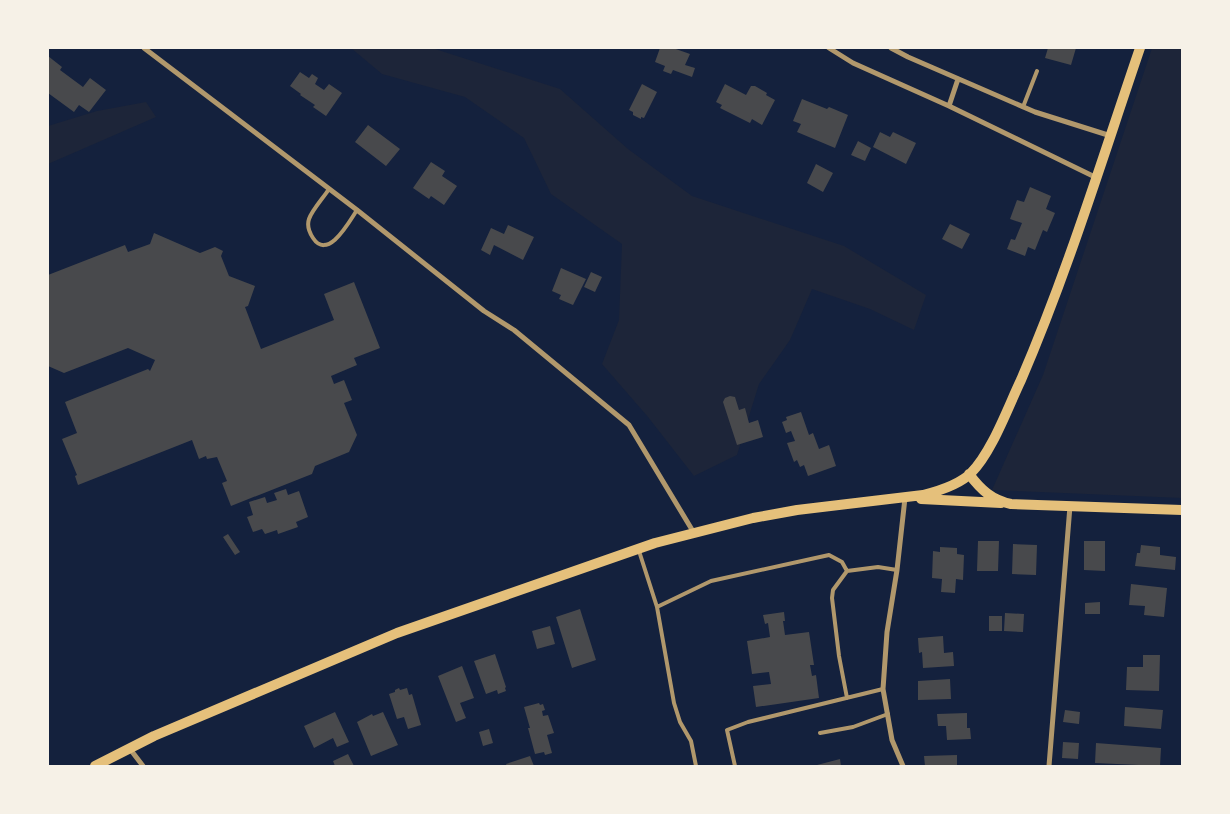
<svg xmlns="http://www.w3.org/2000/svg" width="1230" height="814" font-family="Ubuntu,sans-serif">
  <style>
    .green { fill: #1d2539 }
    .building { fill: #48494c }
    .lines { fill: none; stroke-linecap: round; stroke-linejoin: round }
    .service { stroke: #b1986c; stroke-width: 4 }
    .minor { stroke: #b1986c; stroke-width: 5 }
    .secondary { stroke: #e5c07b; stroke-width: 10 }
  </style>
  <rect width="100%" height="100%" fill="#14213d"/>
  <!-- green -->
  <path class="green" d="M 351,48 L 432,48 L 560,89 L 628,149 L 692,196 L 844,246 L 926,295 L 914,330 L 870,309 L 812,289 L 790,340 L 759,384 L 737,455 L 694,476 L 648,417 L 602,364 L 619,320 L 622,244 L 551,194 L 524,138 L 465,97 L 382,74 Z
    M 1152,48 L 1182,48 L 1182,498 L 992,490 L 1043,375 Z
    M 146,102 L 156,117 L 48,164 L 48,126 L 97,111 Z"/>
  <!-- building -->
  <path class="building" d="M 660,48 L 673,48 L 690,54 L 685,65 L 695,68 L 692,77 L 673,70 L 671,74 L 663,71 L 665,66 L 655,62 Z
    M 1048,48 L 1076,48 L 1071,65 L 1045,58 Z
    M 48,56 L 62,67 L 60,70 L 83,87 L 90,78 L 106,90 L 89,112 L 79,105 L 74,112 L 48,93 Z
    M 300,72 L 309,78 L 312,74 L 318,78 L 315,84 L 324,90 L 329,84 L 342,93 L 326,116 L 313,107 L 315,105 L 300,95 L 301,94 L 290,86 Z
    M 642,84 L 657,92 L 644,118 L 641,117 L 641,119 L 633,115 L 633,112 L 629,110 Z
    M 725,84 L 746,95 L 751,86 L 755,86 L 767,93 L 766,95 L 775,100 L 762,125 L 752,119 L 750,123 L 720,108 L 722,105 L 716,102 Z
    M 802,99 L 827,109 L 829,107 L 848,115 L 835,148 L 797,132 L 801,124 L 793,121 Z
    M 368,125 L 400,149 L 386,166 L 355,142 Z
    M 880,132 L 890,137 L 893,132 L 916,143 L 906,164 L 873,147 Z
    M 858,141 L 871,148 L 865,161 L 851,155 Z
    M 431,162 L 445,171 L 442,176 L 457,186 L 444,205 L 431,196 L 429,199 L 413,188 Z
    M 816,164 L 833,173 L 823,192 L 807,183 Z
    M 1030,187 L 1051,196 L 1046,209 L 1055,213 L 1047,232 L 1043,230 L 1035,250 L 1028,247 L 1025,256 L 1007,249 L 1011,239 L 1015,240 L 1022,223 L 1010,219 L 1017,200 L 1024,202 Z
    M 950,224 L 970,234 L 962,249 L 942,239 Z
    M 508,225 L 534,237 L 523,260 L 494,245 L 490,255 L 481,250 L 491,228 L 504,234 Z
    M 154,233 L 200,253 L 215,247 L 223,251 L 221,256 L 229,276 L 255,286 L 248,306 L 245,307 L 261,349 L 334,320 L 324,294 L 354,282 L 380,348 L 354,358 L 357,365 L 331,376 L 334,384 L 344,380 L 352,400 L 344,403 L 357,435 L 349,452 L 315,466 L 312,474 L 231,506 L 222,483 L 227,481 L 217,457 L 207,459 L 206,456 L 199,459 L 192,440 L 78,485 L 75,476 L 77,475 L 62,439 L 77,433 L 65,402 L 148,369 L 150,371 L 155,360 L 128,348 L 64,373 L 48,366 L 48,275 L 125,245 L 128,252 L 150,244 Z
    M 561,268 L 586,279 L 573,305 L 559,299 L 561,295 L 552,291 Z
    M 591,272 L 602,277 L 595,292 L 584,287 Z
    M 730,396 L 735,397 L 739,410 L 745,408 L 749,423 L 758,420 L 763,437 L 737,445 L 723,402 L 725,398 Z
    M 801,412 L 809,435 L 813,433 L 819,449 L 829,445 L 836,466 L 808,476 L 804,465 L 800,467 L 797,460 L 794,462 L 787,443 L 795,441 L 791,431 L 786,433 L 782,422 L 787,420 L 786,417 Z
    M 286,489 L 288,495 L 299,491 L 308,517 L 296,522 L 298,527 L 278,534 L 277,530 L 265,534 L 262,529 L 253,532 L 247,517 L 253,515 L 249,502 L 265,497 L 267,503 L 277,500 L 274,493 Z
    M 228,534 L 240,552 L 235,555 L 223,537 Z
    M 978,541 L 999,541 L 998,571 L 977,571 Z
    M 1084,541 L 1105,541 L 1105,571 L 1084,570 Z
    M 1013,544 L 1037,545 L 1036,575 L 1012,574 Z
    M 1141,545 L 1160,547 L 1160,555 L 1176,557 L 1175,570 L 1135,566 L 1137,553 L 1140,553 Z
    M 940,547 L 957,548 L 957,554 L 964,555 L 963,580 L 956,579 L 955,593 L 941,592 L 942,579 L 932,578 L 933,551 L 940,552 Z
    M 1131,584 L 1167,588 L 1164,617 L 1144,615 L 1145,606 L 1129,605 Z
    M 1100,602 L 1100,614 L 1085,614 L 1085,603 Z
    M 580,609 L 596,660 L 572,668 L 556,617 Z
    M 784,612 L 785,621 L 783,621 L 785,635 L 809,632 L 814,665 L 810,665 L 812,676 L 816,675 L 819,698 L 756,707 L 753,686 L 771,684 L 769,672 L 752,674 L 747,641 L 770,637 L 768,623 L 765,624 L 763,615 Z
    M 1005,613 L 1024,614 L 1023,632 L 1004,631 Z
    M 989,616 L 1002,616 L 1002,631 L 989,631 Z
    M 550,626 L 555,644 L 537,649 L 532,631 Z
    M 943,636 L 944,653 L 953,652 L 954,666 L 923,668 L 922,652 L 919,653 L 918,638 Z
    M 495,654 L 506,687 L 505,688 L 506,691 L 498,694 L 497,690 L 486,694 L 474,661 Z
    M 1143,655 L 1160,655 L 1159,691 L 1126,690 L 1127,667 L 1143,667 Z
    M 462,666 L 474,698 L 460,703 L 466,718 L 456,722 L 438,676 Z
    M 950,679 L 951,699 L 918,700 L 918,681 Z
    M 399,688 L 400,690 L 407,688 L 409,695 L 412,694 L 421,725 L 408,729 L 404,717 L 397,719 L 389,694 L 395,692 L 395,690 Z
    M 539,703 L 540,705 L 543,704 L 545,710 L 542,711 L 543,716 L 548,715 L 554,733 L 547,735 L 552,753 L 545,755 L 544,752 L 535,754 L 528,728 L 530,728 L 524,707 Z
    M 1125,707 L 1163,710 L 1161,729 L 1124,726 Z
    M 1065,710 L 1080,712 L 1079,724 L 1063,722 Z
    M 335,712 L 349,742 L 337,747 L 333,738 L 314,748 L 304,726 Z
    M 383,712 L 398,745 L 371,756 L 357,722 L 372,714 L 373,716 Z
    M 967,713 L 967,728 L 970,728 L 971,739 L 947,740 L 946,726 L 938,726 L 937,714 Z
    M 489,729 L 493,743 L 483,746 L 479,732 Z
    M 1063,742 L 1079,743 L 1078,759 L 1062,758 Z
    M 1096,743 L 1161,748 L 1160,766 L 1095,763 Z
    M 348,754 L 354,766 L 335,766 L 333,761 Z
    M 957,755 L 957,766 L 925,766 L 924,756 Z
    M 530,756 L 534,766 L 507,766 L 506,764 Z
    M 840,759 L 841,766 L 818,766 L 817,765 Z"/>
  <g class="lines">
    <!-- service -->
    <path class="service" d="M 1023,107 L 1037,71
      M 329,189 C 324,197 312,210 309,219 C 307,225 309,232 313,238 C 328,261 349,222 357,210
      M 639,551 L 657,607 L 674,703 L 680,722 L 691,741 L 696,766
      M 847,571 L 833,590 L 832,598 L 839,656 L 847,698
      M 657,607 L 711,581 L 829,555 L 842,562 L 847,571 L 878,567 L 897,570
      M 820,733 L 853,727 L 888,714
      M 735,766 L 727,730 L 748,722 L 883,689"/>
    <!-- minor -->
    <path class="minor" d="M 144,48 L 357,210 L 484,311 L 514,330 L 629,425 L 694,533
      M 829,48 L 853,63 L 949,106 L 1097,178
      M 891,48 L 908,57 L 1035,112 L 1111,136
      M 949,106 L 958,79
      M 130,749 L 143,766
      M 903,766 L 892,740 L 883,689 L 887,632 L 897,570 L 905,498
      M 1049,766 L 1070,506"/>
    <!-- secondary -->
    <path class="secondary" d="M 969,474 C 981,490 992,500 1011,504 L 1182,510
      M 921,499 L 1001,503
      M 95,766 L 154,736 L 397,633 L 655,543 L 753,518 L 797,510 L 923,495 C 939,491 959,485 971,473 C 992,452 1008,407 1021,380 C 1068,271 1102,159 1140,48"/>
  </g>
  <!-- border -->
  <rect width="1230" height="814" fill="none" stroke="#f6f1e7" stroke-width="98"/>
</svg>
